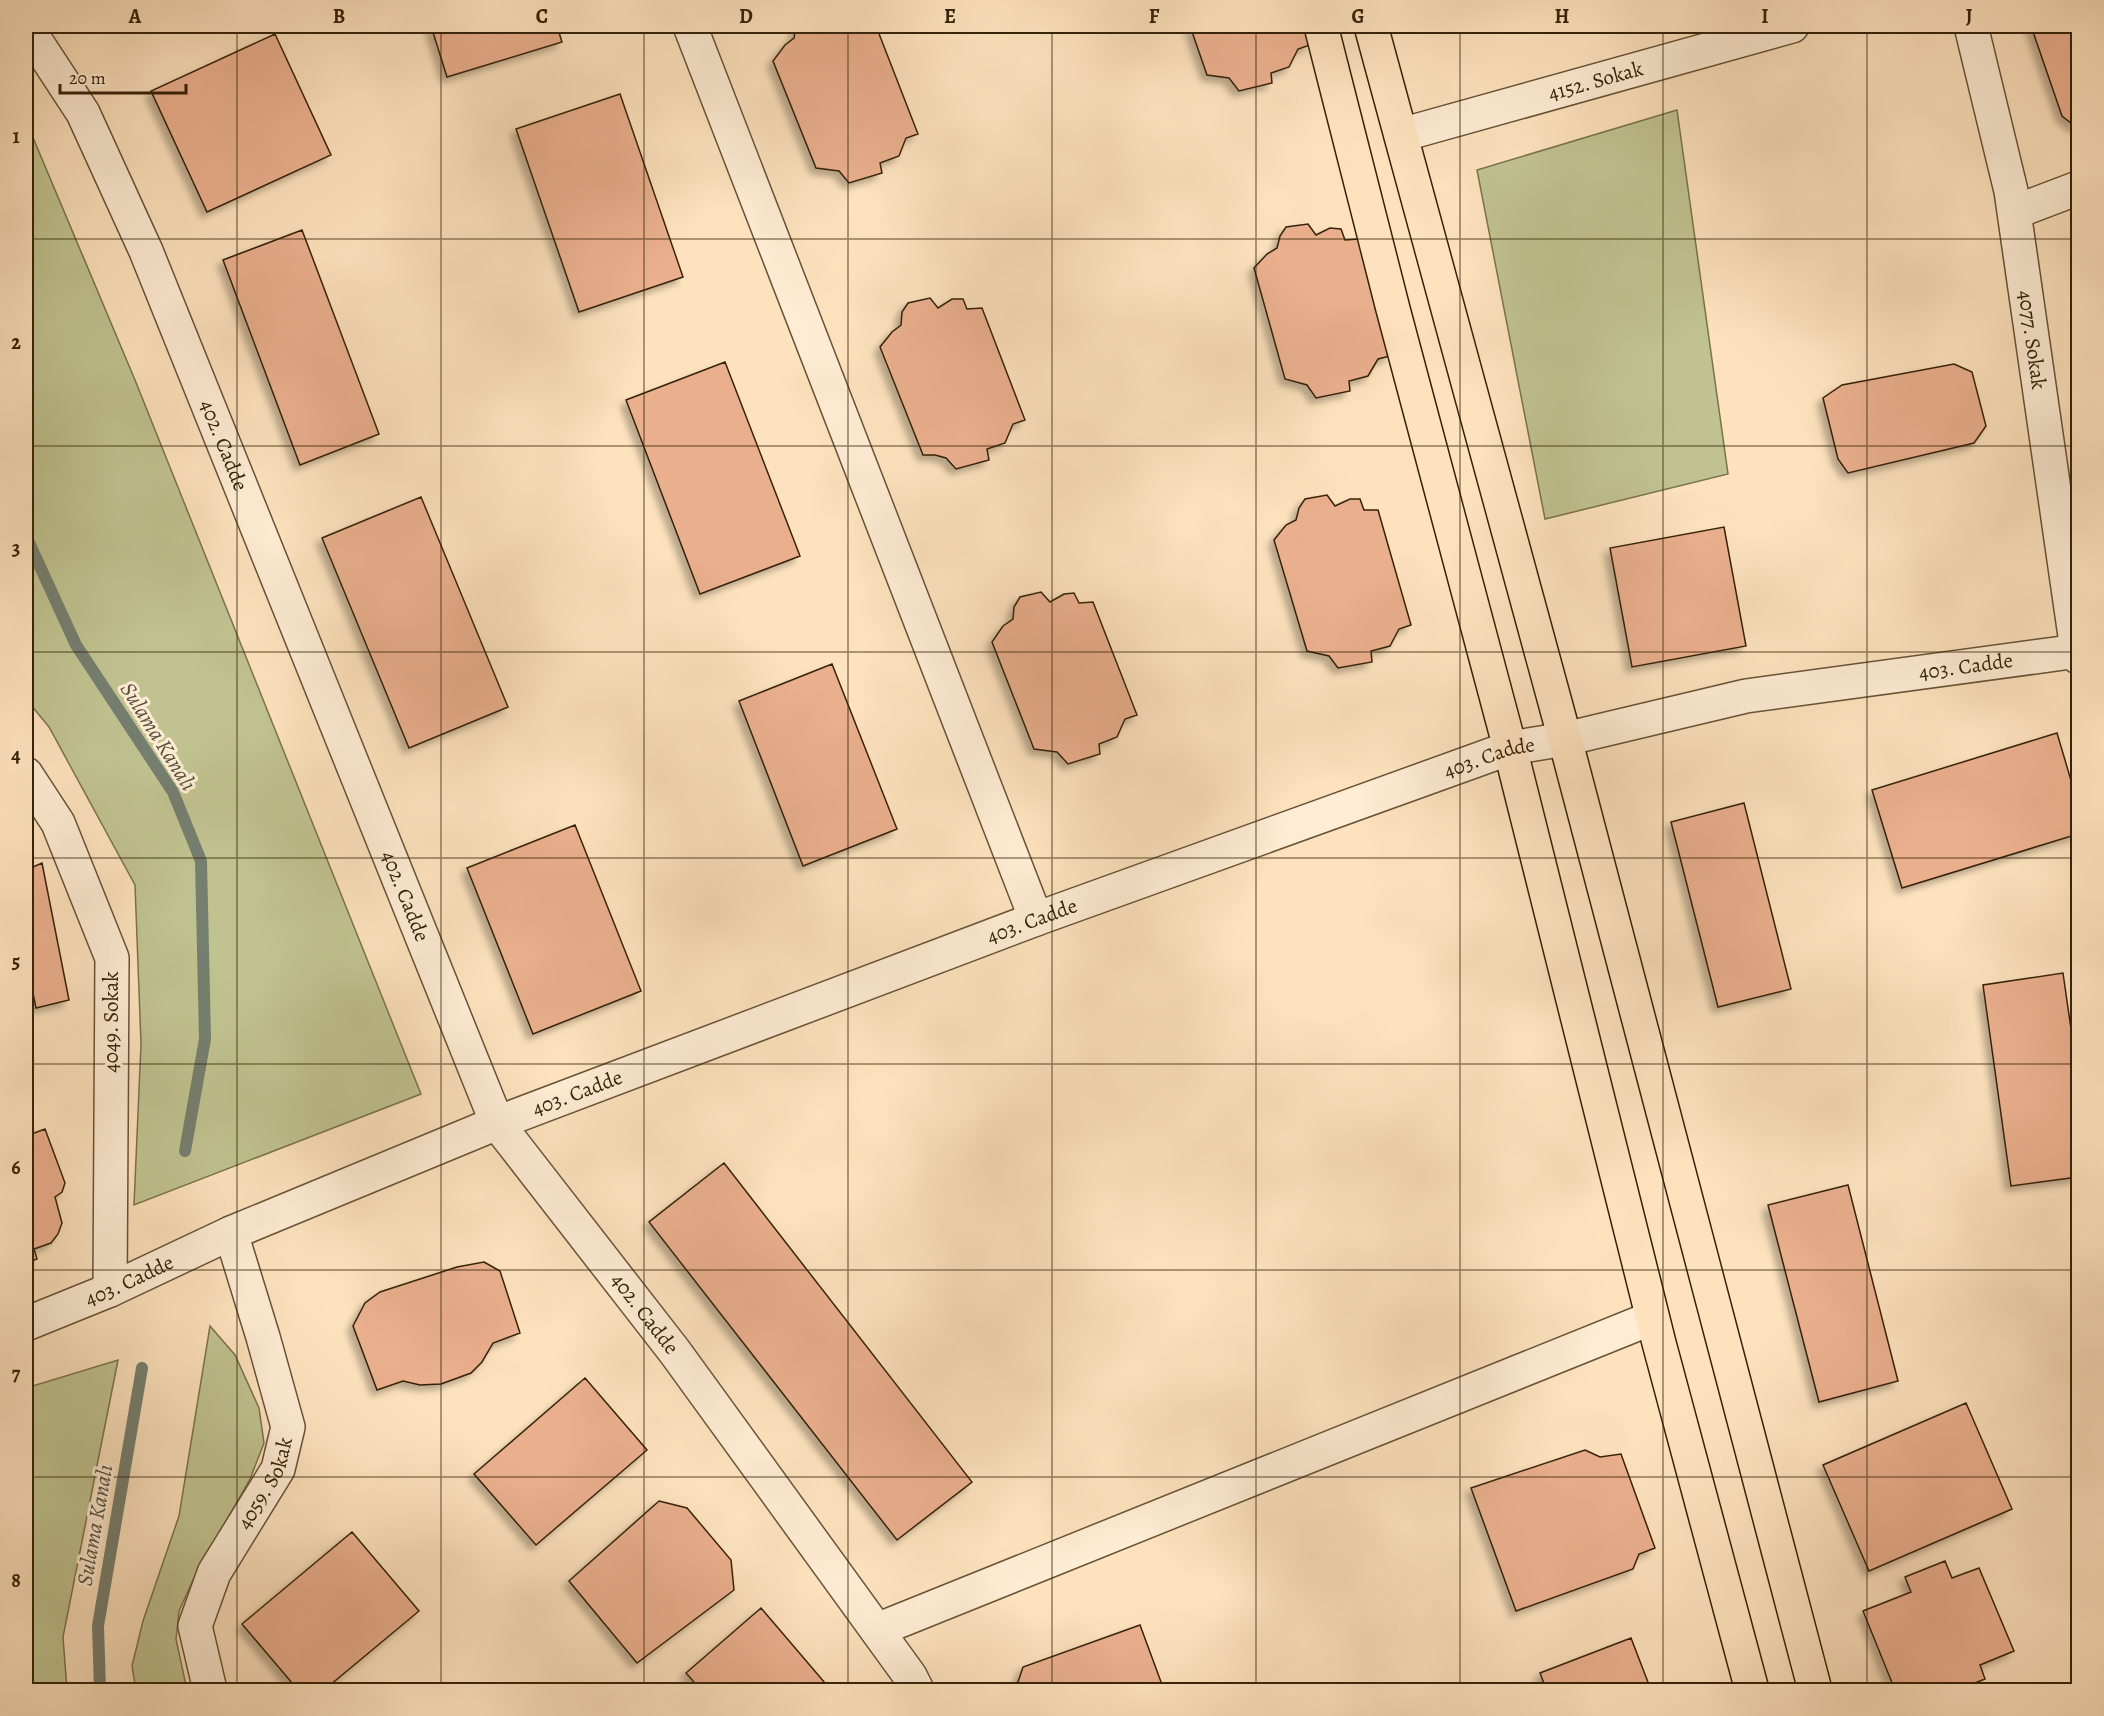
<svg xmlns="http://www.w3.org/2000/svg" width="2104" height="1716" font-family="Alegreya,serif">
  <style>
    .green { fill: #c0c390; stroke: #7a724c; stroke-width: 1.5 }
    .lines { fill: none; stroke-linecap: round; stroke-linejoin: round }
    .stream { stroke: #757f70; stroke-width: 12 }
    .building { fill: #eaaf8d; stroke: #352209; stroke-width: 1.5; filter: url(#shadow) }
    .minor-casing { stroke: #675236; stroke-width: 36 }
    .major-casing { stroke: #352209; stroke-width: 36 }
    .minor { stroke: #feecd4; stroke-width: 33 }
    .major { stroke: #fde2bd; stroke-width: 33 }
    .grid { fill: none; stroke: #352209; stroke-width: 1.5; stroke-opacity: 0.55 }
    .labels { text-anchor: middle; stroke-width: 6; stroke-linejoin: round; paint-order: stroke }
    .street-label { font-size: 21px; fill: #352209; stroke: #feecd4 }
    .water-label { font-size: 22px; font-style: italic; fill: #55503d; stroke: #feecd4 }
    .neatline { fill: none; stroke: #352209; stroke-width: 2 }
    .grid-label { font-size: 20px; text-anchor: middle; font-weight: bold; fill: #352209 }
  </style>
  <defs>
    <filter id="shadow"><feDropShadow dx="-5.5" dy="5.5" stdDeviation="3" flood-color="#0004"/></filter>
  </defs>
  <rect width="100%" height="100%" fill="#fde2bd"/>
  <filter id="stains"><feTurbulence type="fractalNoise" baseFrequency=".00333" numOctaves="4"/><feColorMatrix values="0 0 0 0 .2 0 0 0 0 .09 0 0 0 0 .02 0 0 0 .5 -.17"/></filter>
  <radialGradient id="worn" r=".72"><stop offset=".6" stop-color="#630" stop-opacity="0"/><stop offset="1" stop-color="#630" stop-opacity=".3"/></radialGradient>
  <!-- green -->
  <path class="green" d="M 1677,110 L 1728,474 L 1545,519 L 1477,170 Z
    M 26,121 L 135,380 L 421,1094 L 134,1205 L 141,1044 L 135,885 L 49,727 L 26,699 Z
    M 210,1326 L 235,1355 L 259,1408 L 264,1443 L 250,1479 L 194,1578 L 179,1611 L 176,1639 L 187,1690 L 136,1690 L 132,1666 L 143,1621 L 179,1516 Z
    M 118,1360 L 63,1637 L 67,1690 L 26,1690 L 26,1388 Z"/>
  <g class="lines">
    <!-- stream -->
    <path class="stream" d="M 26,536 L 76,645 L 173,792 L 201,861 L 205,1039 L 185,1151
      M 100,1690 L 98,1626 L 142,1368"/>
  </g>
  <!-- building -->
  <path class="building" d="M 431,26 L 557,26 L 562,42 L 447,77 Z
    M 796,26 L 876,26 L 918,134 L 906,138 L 899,156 L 880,163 L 882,173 L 849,183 L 839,171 L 816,168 L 773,61 L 785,45 L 794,38 Z
    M 1190,26 L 1304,26 L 1310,45 L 1298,49 L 1289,67 L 1271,73 L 1272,83 L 1239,91 L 1229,78 L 1207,75 Z
    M 2031,26 L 2078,26 L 2078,126 L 2076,127 L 2062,116 Z
    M 275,34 L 331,155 L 207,212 L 151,91 Z
    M 620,94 L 683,277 L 579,312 L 516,129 Z
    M 1308,224 L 1316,235 L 1330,228 L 1341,229 L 1345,240 L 1359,239 L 1390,356 L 1378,359 L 1368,376 L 1349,381 L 1350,391 L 1316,398 L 1307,385 L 1285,379 L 1254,268 L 1267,254 L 1277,248 L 1280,236 L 1286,227 Z
    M 302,230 L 379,434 L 300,465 L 223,260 Z
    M 930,298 L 938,308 L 952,299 L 963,299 L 967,309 L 982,308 L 1025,420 L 1013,424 L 1005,443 L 987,449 L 989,460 L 956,469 L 946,458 L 935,455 L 923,455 L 880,347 L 892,332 L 901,325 L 902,312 L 908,303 Z
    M 725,362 L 800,556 L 700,594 L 626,400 Z
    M 1954,364 L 1972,372 L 1986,426 L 1974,443 L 1848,473 L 1838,459 L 1823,398 L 1842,385 Z
    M 1327,495 L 1335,506 L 1350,499 L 1360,499 L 1364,510 L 1378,510 L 1411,625 L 1399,629 L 1390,646 L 1371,651 L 1372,662 L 1338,668 L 1329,656 L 1307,651 L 1274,540 L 1286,525 L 1296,520 L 1299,508 L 1305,499 Z
    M 421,497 L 508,707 L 409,748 L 322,538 Z
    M 1724,527 L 1746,646 L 1632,667 L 1610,548 Z
    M 1041,592 L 1050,602 L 1064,594 L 1074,593 L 1079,603 L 1093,602 L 1137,715 L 1125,719 L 1117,737 L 1099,744 L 1100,754 L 1068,764 L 1057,752 L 1034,749 L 992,642 L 1003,626 L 1013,619 L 1014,607 L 1020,597 Z
    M 832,664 L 897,829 L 803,866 L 739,701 Z
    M 2057,733 L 2078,804 L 2078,834 L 1902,888 L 1872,790 Z
    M 1744,803 L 1791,989 L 1718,1007 L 1671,822 Z
    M 575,825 L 641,991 L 533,1034 L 467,868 Z
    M 42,863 L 69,1000 L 36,1008 L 26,959 L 26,870 Z
    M 2063,973 L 2078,1078 L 2078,1177 L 2011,1186 L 1983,985 Z
    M 45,1129 L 65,1183 L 62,1192 L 55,1197 L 62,1223 L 58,1234 L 51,1243 L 34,1249 L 37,1259 L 26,1263 L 26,1136 Z
    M 724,1163 L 972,1482 L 897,1540 L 649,1222 Z
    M 1848,1185 L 1898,1381 L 1819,1402 L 1768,1205 Z
    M 484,1262 L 500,1271 L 520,1333 L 493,1343 L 482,1362 L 471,1373 L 441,1384 L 420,1385 L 403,1381 L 377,1390 L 353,1326 L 365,1303 L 380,1292 L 457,1267 Z
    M 585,1378 L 647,1450 L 536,1545 L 474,1474 Z
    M 1966,1403 L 2012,1509 L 1869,1571 L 1823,1465 Z
    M 1585,1450 L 1600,1457 L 1621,1454 L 1655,1548 L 1639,1554 L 1633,1569 L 1516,1611 L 1471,1488 Z
    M 659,1501 L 687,1508 L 731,1560 L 734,1590 L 637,1663 L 569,1581 Z
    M 352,1532 L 419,1611 L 324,1690 L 298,1690 L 242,1624 Z
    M 1945,1561 L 1952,1578 L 1979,1568 L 2014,1651 L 1980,1665 L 1985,1679 L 1957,1690 L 1941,1690 L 1939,1684 L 1924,1690 L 1895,1690 L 1863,1611 L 1911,1592 L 1905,1577 Z
    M 761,1608 L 831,1690 L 701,1690 L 686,1673 Z
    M 1140,1625 L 1164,1690 L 1001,1690 L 1001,1689 L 1018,1682 L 1023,1667 Z
    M 1631,1638 L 1651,1690 L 1541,1690 L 1546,1689 L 1540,1673 Z"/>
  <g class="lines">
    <!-- minor casing -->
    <g class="minor-casing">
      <g id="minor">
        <path id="s1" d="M 26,26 L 83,113 L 146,251 L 497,1123 L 675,1352 L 910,1676 L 917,1690"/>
        <path d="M 690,26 L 1036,919"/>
        <path id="s2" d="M 1971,26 L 2011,191 L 2078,657"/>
        <path id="s3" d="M 1401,135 L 1792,26"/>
        <path d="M 2015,212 L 2078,188"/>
        <path d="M 26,774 L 58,823 L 112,958 L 110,1290"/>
        <path id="s4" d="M 26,1324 L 110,1290 L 231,1233 L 497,1123 L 1036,919 L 1510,748 L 1565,739 L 1746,696 L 2078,651"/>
        <path d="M 877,1630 L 1652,1318"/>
        <path id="s5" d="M 210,1690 L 195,1626 L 214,1573 L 278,1469 L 288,1427 L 263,1337 L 231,1233"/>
      </g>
    </g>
    <!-- major casing -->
    <g class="major-casing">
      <path id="major" d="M 1321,26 L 1393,309 L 1510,748 L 1659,1343 L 1752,1690
        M 1371,26 L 1565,739 L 1815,1690"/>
    </g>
    <!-- minor -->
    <use href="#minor" class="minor"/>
    <!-- major -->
    <use href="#major" class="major"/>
  </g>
  <!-- grid -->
  <path class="grid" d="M 237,26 L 237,1690M 441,26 L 441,1690M 644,26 L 644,1690M 848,26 L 848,1690M 1052,26 L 1052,1690M 1256,26 L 1256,1690M 1460,26 L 1460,1690M 1663,26 L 1663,1690M 1867,26 L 1867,1690M 26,239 L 2078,239M 26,446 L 2078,446M 26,652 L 2078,652M 26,858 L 2078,858M 26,1064 L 2078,1064M 26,1270 L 2078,1270M 26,1477 L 2078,1477"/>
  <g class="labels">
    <!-- street labels -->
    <g class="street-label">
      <text dy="7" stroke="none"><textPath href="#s3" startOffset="202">4152. Sokak</textPath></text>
      <text dy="7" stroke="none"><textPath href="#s2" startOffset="320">4077. Sokak</textPath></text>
      <text dy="7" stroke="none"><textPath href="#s1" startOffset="465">402. Cadde</textPath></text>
      <text dy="7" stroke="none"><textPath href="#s4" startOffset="2056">403. Cadde</textPath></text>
      <text dy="7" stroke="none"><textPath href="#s4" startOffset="1570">403. Cadde</textPath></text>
      <text dy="7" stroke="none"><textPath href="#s1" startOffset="951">402. Cadde</textPath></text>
      <text dy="7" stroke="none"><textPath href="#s4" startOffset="1084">403. Cadde</textPath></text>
      <text transform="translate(111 1022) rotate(-90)" y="7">4049. Sokak</text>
      <text dy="7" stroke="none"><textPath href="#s4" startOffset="598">403. Cadde</textPath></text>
      <text dy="7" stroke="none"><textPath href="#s4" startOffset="112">403. Cadde</textPath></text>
      <text dy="7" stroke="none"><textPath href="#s1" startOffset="1437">402. Cadde</textPath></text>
      <text dy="7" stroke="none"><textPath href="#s5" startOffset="226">4059. Sokak</textPath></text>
    </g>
    <!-- water labels -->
    <g class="water-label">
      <text transform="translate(159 736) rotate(58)" y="8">Sulama Kanalı</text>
      <text transform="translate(94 1525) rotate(-80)" y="8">Sulama Kanalı</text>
    </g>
  </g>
  <!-- margin -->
  <rect width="2104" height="1716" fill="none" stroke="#fde2bd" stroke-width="66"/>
  <!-- scale -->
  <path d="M60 84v9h126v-9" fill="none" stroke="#352209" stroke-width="3"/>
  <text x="69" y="84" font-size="18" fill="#352209" stroke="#feecd4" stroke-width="4.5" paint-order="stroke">20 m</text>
  <rect x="33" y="33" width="2038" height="1650" class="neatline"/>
  <g class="grid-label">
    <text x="135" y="23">A</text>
    <text x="339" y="23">B</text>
    <text x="542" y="23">C</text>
    <text x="746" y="23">D</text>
    <text x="950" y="23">E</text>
    <text x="1154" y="23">F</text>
    <text x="1358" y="23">G</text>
    <text x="1562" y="23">H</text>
    <text x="1765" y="23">I</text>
    <text x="1969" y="23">J</text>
    <text x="16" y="143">1</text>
    <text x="16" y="349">2</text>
    <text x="16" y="555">3</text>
    <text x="16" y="762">4</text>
    <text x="16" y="968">5</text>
    <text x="16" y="1174">6</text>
    <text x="16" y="1380">7</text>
    <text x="16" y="1587">8</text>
  </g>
  <rect width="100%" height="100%" filter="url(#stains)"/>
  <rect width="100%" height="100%" fill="url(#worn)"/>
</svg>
